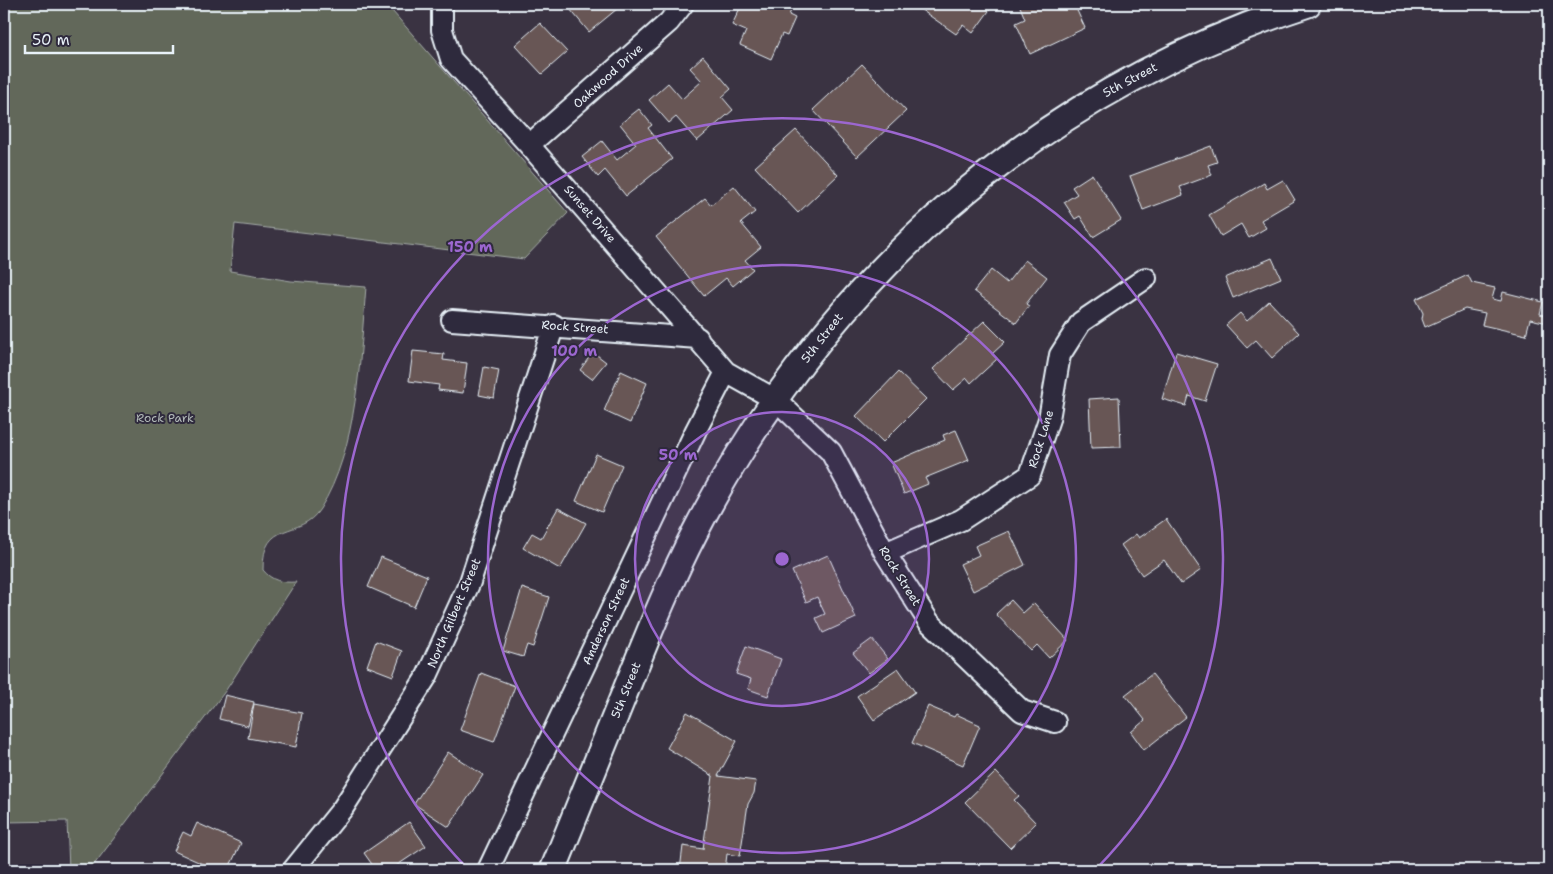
<svg xmlns="http://www.w3.org/2000/svg" width="1553" height="874" font-family="'Shantell Sans',sans-serif">
  <style>
    .green { fill: #62685a; stroke: #a5aca9 }
    .building { fill: #675755; stroke: #e8f1f8 }
    .lines { fill: none; stroke-linecap: round; stroke-linejoin: round }
    .minor-casing { stroke: #e8f1f8; stroke-width: 24 }
    .major-casing { stroke: #e8f1f8; stroke-width: 29 }
    .minor { stroke: #2f2a3d; stroke-width: 20 }
    .major { stroke: #2f2a3d; stroke-width: 25 }
    .ring { fill: none; stroke: #9c67d0; stroke-width: 2.5 }
    .labels { text-anchor: middle; stroke-width: 4; stroke-linejoin: round; paint-order: stroke }
    .street-label { font-size: 12px; fill: #e8f1f8; stroke: #2f2a3d }
    .park-label { font-size: 12px; fill: #b2bab9; stroke: #2f2a3d }
    .centre { fill: #9c67d0; stroke: #2f2a3d; stroke-width: 2.5 }
    .ring-label { font-size: 15px; text-anchor: middle; font-weight: bold; fill: #9c67d0; stroke: #2f2a3d; stroke-width: 4; stroke-linejoin: round; paint-order: stroke }
  </style>
  <rect width="100%" height="100%" fill="#3a3342"/>
  <filter id="ink" filterUnits="userSpaceOnUse"><feTurbulence type="fractalNoise" baseFrequency=".02" numOctaves="2"/><feDisplacementMap in="SourceGraphic" scale="10" xChannelSelector="R" yChannelSelector="G"/><feConvolveMatrix kernelMatrix="1 2 1 2 8 2 1 2 1" color-interpolation-filters="sRGB"/></filter>
  <g filter="url(#ink)">
    <!-- green -->
    <path class="green" d="M 4,4 L 386,4 L 568,213 L 524,259 L 235,224 L 230,271 L 291,281 L 366,287 C 360,356 358,450 320,509 C 300,540 262,518 263,570 C 272,581 282,583 296,582 L 226,690 L 90,870 L 69,870 L 67,821 L 4,822 Z"/>
    <!-- building -->
    <path class="building" d="M 575,4 L 623,4 L 589,32 L 569,8 Z
      M 733,4 L 794,4 L 789,15 L 795,18 L 787,36 L 782,34 L 771,59 L 740,45 L 746,31 L 732,25 L 740,8 Z
      M 920,4 L 994,4 L 973,33 L 963,25 L 956,34 L 917,7 Z
      M 1019,4 L 1074,4 L 1085,28 L 1030,54 L 1016,23 L 1025,19 Z
      M 540,23 L 567,52 L 542,74 L 515,45 Z
      M 703,56 L 731,89 L 722,97 L 733,110 L 697,141 L 676,117 L 669,123 L 649,100 L 668,83 L 682,99 L 702,81 L 690,68 Z
      M 862,64 L 906,111 L 857,157 L 813,110 Z
      M 639,109 L 652,125 L 648,128 L 672,159 L 626,196 L 605,170 L 598,177 L 582,157 L 602,141 L 617,160 L 636,144 L 620,124 Z
      M 796,130 L 838,175 L 798,213 L 755,167 Z
      M 1211,146 L 1217,162 L 1208,165 L 1212,175 L 1180,187 L 1183,195 L 1143,210 L 1130,176 Z
      M 1092,174 L 1121,220 L 1093,237 L 1080,216 L 1075,219 L 1064,202 L 1077,194 L 1072,187 Z
      M 1283,180 L 1295,200 L 1261,220 L 1266,228 L 1249,238 L 1241,224 L 1221,236 L 1209,215 L 1264,183 L 1267,189 Z
      M 734,186 L 755,212 L 741,223 L 761,247 L 745,260 L 753,269 L 733,286 L 726,278 L 704,296 L 656,237 L 705,198 L 711,205 Z
      M 1272,258 L 1281,278 L 1233,298 L 1225,278 Z
      M 1025,260 L 1047,277 L 1026,304 L 1029,306 L 1016,323 L 974,291 L 991,270 L 1007,283 Z
      M 1468,275 L 1472,283 L 1495,288 L 1492,299 L 1501,301 L 1503,292 L 1543,302 L 1540,314 L 1549,316 L 1549,340 L 1546,333 L 1548,323 L 1530,319 L 1526,335 L 1482,325 L 1485,313 L 1465,309 L 1425,327 L 1422,319 L 1423,313 L 1416,299 Z
      M 1269,301 L 1299,333 L 1272,358 L 1256,340 L 1247,348 L 1226,325 L 1240,313 L 1247,321 Z
      M 984,321 L 1005,342 L 992,354 L 997,359 L 971,383 L 967,378 L 953,390 L 933,369 Z
      M 413,351 L 444,354 L 443,360 L 467,363 L 463,393 L 438,390 L 439,385 L 409,381 Z
      M 593,352 L 606,362 L 592,379 L 580,370 Z
      M 1176,352 L 1217,364 L 1205,401 L 1189,396 L 1186,406 L 1162,399 Z
      M 484,367 L 499,370 L 494,398 L 479,395 Z
      M 621,371 L 647,383 L 630,423 L 604,411 Z
      M 898,372 L 926,399 L 883,442 L 856,416 Z
      M 1119,397 L 1121,447 L 1091,448 L 1089,399 Z
      M 956,430 L 969,460 L 925,478 L 928,484 L 904,494 L 891,463 L 945,440 L 943,435 Z
      M 596,454 L 622,465 L 602,512 L 576,501 Z
      M 558,508 L 586,523 L 560,569 L 523,548 L 532,533 L 541,538 Z
      M 1166,519 L 1201,570 L 1181,584 L 1164,560 L 1142,575 L 1121,545 L 1136,534 L 1139,538 Z
      M 1009,531 L 1025,565 L 973,591 L 960,564 L 979,555 L 975,546 Z
      M 828,555 L 856,618 L 823,633 L 816,618 L 825,614 L 817,597 L 806,602 L 792,571 Z
      M 381,557 L 427,576 L 414,607 L 368,587 Z
      M 522,588 L 549,597 L 533,647 L 527,645 L 523,657 L 503,651 Z
      M 1011,600 L 1023,613 L 1034,603 L 1068,640 L 1049,658 L 1037,645 L 1031,651 L 996,614 Z
      M 872,639 L 888,659 L 869,673 L 853,653 Z
      M 376,641 L 402,651 L 393,676 L 367,666 Z
      M 746,646 L 781,659 L 768,696 L 748,689 L 751,679 L 736,674 Z
      M 898,668 L 915,692 L 874,720 L 857,696 Z
      M 481,673 L 515,686 L 494,742 L 460,730 Z
      M 1152,674 L 1186,717 L 1144,750 L 1131,732 L 1145,720 L 1125,695 Z
      M 225,695 L 254,702 L 248,726 L 219,719 Z
      M 254,704 L 302,713 L 296,747 L 248,738 Z
      M 928,706 L 954,717 L 956,714 L 980,725 L 963,765 L 912,743 Z
      M 687,712 L 737,741 L 718,776 L 756,781 L 754,793 L 748,804 L 740,856 L 727,854 L 725,870 L 680,870 L 683,846 L 703,849 L 713,776 L 667,748 Z
      M 448,752 L 483,775 L 449,827 L 414,804 Z
      M 996,772 L 1019,796 L 1014,800 L 1036,823 L 1010,848 L 965,802 Z
      M 409,822 L 426,846 L 390,870 L 376,870 L 364,853 Z
      M 197,823 L 241,843 L 228,870 L 216,870 L 174,851 L 183,832 L 191,836 Z"/>
    <g class="lines">
      <!-- minor casing -->
      <g class="minor-casing">
        <path id="minor" d="M 442,4 L 442,30 L 451,59 L 529,145 L 726,372 L 776,400 L 831,452 L 885,553 L 929,622 L 1022,711 L 1055,722
          M 529,145 L 669,22 L 683,4
          M 452,320 L 698,338
          M 885,553 L 961,520 L 1030,475 L 1049,419 L 1060,355 L 1081,322 L 1146,278
          M 293,870 L 343,808 L 427,676 L 470,582 L 554,325
          M 488,870 L 696,430 L 726,372"/>
      </g>
      <!-- major casing -->
      <g class="major-casing">
        <path id="major" d="M 553,870 C 577,811 601,751 625,692 C 647,638 668,584 695,532 C 826,279 1036,92 1308,4"/>
      </g>
      <!-- minor -->
      <use href="#minor" class="minor"/>
      <!-- major -->
      <use href="#major" class="major"/>
    </g>
  </g>
  <!-- distance rings -->
  <circle cx="782" cy="559" r="147" fill="#9c67d0" fill-opacity=".12"/>
  <g class="ring">
    <circle cx="782" cy="559" r="147"/>
    <circle cx="782" cy="559" r="294"/>
    <path d="M467 868A441 441 0 1 1 1097 868"/>
  </g>
  <g class="labels">
    <!-- street labels -->
    <g class="street-label">
      <text transform="translate(608 76) rotate(-42)" y="4">Oakwood Drive</text>
      <text transform="translate(1130 80) rotate(-28)" y="4">5th Street</text>
      <text transform="translate(590 214) rotate(49)" y="4">Sunset Drive</text>
      <text transform="translate(575 327) rotate(4)" y="4">Rock Street</text>
      <text transform="translate(822 338) rotate(-52)" y="4">5th Street</text>
      <text transform="translate(1041 439) rotate(-73)" y="4">Rock Lane</text>
      <text transform="translate(900 576) rotate(58)" y="4">Rock Street</text>
      <text transform="translate(454 613) rotate(-67)" y="4">North Gilbert Street</text>
      <text transform="translate(606 621) rotate(-65)" y="4">Anderson Street</text>
      <text transform="translate(626 690) rotate(-68)" y="4">5th Street</text>
    </g>
    <!-- park labels -->
    <g class="park-label">
      <text x="165" y="422">Rock Park</text>
    </g>
  </g>
  <circle cx="782" cy="559" r="8" class="centre"/>
  <g class="ring-label">
    <text x="470" y="252">150 m</text>
    <text x="574" y="356">100 m</text>
    <text x="678" y="460">50 m</text>
  </g>
  <!-- margin -->
  <rect width="1553" height="874" fill="none" stroke="#2f2a3d" stroke-width="20"/>
  <rect x="10" y="10" width="1533" height="854" fill="none" stroke="#e8f1f8" stroke-width="2" filter="url(#ink)"/>
  <!-- scale -->
  <path d="M25 45v8h148v-8" fill="none" stroke="#e8f1f8" stroke-width="2.5"/>
  <text x="32" y="45" font-size="15" fill="#e8f1f8" stroke="#2f2a3d" stroke-width="4" paint-order="stroke">50 m</text>
</svg>
